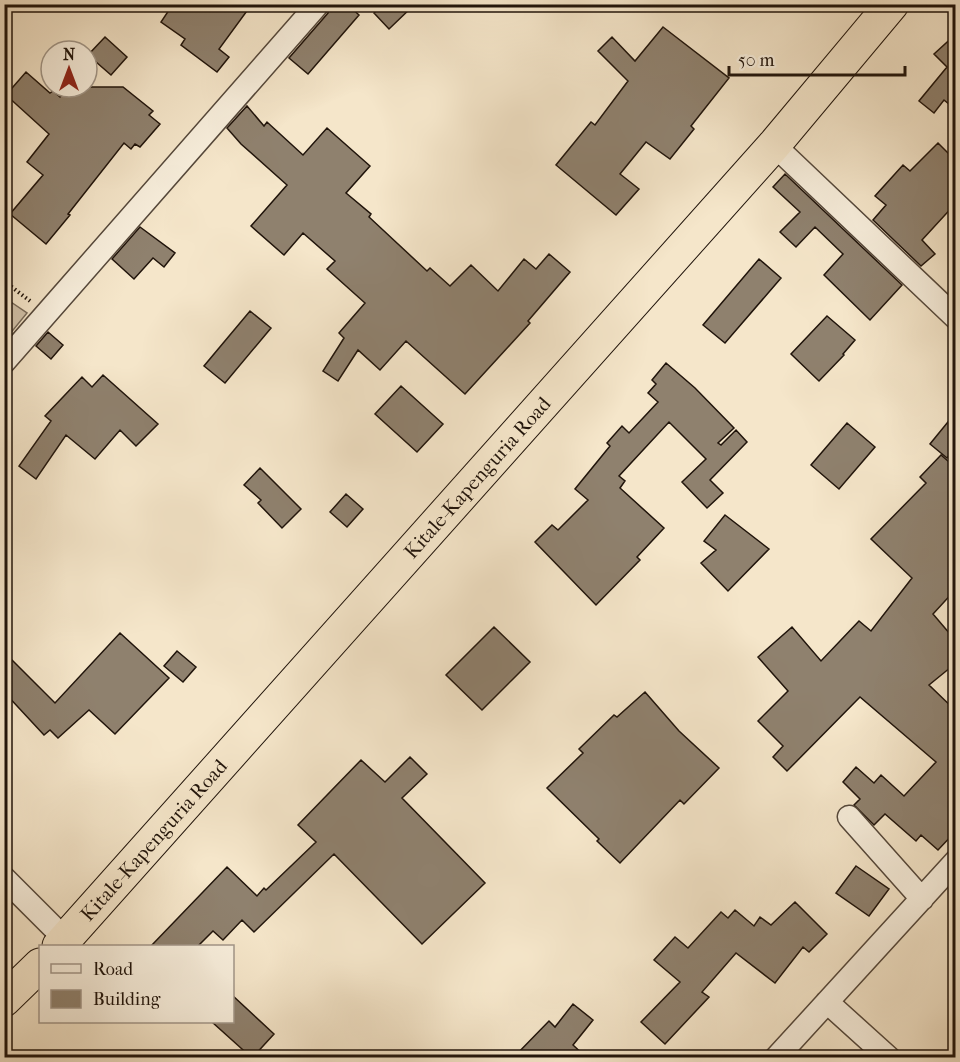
<svg xmlns="http://www.w3.org/2000/svg" width="960" height="1062" font-family="'IM FELL French Canon',serif">
  <style>
    .green { fill: #d1c2aa; stroke: #786b5a; stroke-width: 1.5 }
    .building { fill: #8f816e; stroke: #20140b; stroke-width: 1.5 }
    .lines { fill: none; stroke-linecap: round; stroke-linejoin: round }
    .minor-casing { stroke: #55483b; stroke-width: 25 }
    .trunk-casing { stroke: #20140b; stroke-width: 35 }
    .path { stroke: #20140b; stroke-width: 4; stroke-dasharray: 1.5 3; stroke-linecap: butt }
    .minor { stroke: #f8efdd; stroke-width: 22 }
    .trunk { stroke: #f5e6ca; stroke-width: 33 }
    .labels { text-anchor: middle; stroke-width: 6; stroke-linejoin: round; paint-order: stroke }
    .street-label { font-size: 20px; fill: #20140b; stroke: #f8efdd }
  </style>
  <rect width="100%" height="100%" fill="#f5e6ca"/>
  <filter id="stains"><feTurbulence type="fractalNoise" baseFrequency=".00333" numOctaves="4"/><feColorMatrix values="0 0 0 0 .2 0 0 0 0 .09 0 0 0 0 .02 0 0 0 .5 -.17"/></filter>
  <radialGradient id="worn" r=".72"><stop offset=".6" stop-color="#630" stop-opacity="0"/><stop offset="1" stop-color="#630" stop-opacity=".3"/></radialGradient>
  <!-- green -->
  <path class="green" d="M 5,298 L 27,313 L 5,340 Z"/>
  <!-- building -->
  <path class="building" d="M 173,4 L 252,4 L 219,49 L 229,57 L 217,72 L 181,45 L 185,39 L 161,22 Z
    M 331,4 L 347,4 L 359,15 L 308,74 L 289,58 L 328,13 Z
    M 383,4 L 415,4 L 389,29 L 374,13 Z
    M 663,27 L 729,78 L 691,126 L 694,129 L 670,159 L 646,142 L 620,174 L 639,189 L 616,215 L 556,165 L 591,122 L 595,125 L 628,81 L 598,51 L 612,37 L 635,61 Z
    M 956,34 L 956,110 L 944,100 L 934,113 L 919,101 L 947,67 L 934,54 Z
    M 105,37 L 127,57 L 111,75 L 88,55 Z
    M 26,72 L 50,93 L 53,91 L 60,97 L 69,87 L 123,87 L 153,111 L 149,115 L 160,124 L 140,147 L 135,144 L 131,149 L 124,143 L 68,214 L 70,215 L 46,244 L 10,214 L 43,175 L 27,162 L 49,134 L 6,95 Z
    M 247,106 L 264,126 L 267,122 L 303,155 L 327,128 L 370,166 L 346,193 L 371,214 L 369,217 L 427,271 L 430,268 L 450,286 L 471,265 L 498,291 L 524,259 L 536,269 L 549,254 L 570,272 L 528,321 L 530,323 L 465,394 L 406,341 L 380,370 L 358,350 L 338,381 L 323,371 L 344,338 L 339,333 L 365,303 L 327,269 L 335,261 L 303,233 L 284,255 L 251,226 L 287,185 L 241,144 L 227,128 Z
    M 938,143 L 956,161 L 956,203 L 922,240 L 935,254 L 921,266 L 873,220 L 886,205 L 875,196 L 903,165 L 910,171 Z
    M 785,174 L 902,285 L 870,320 L 824,275 L 843,254 L 815,227 L 796,247 L 780,232 L 800,212 L 773,187 Z
    M 140,227 L 175,253 L 164,267 L 153,258 L 134,279 L 112,259 Z
    M 759,259 L 781,278 L 725,343 L 703,325 Z
    M 250,311 L 271,328 L 225,383 L 204,366 Z
    M 827,316 L 855,340 L 843,354 L 844,355 L 819,381 L 791,354 Z
    M 48,332 L 63,345 L 51,359 L 36,346 Z
    M 666,363 L 695,388 L 734,428 L 718,443 L 721,445 L 736,430 L 747,442 L 710,480 L 723,493 L 707,508 L 682,482 L 706,459 L 669,422 L 619,476 L 625,481 L 620,488 L 664,528 L 637,557 L 640,560 L 596,605 L 535,542 L 552,525 L 558,530 L 588,500 L 575,489 L 610,446 L 607,443 L 622,426 L 629,433 L 658,402 L 648,393 L 656,384 L 652,380 Z
    M 103,375 L 158,424 L 136,446 L 120,430 L 95,459 L 66,435 L 36,479 L 19,466 L 51,421 L 45,416 L 82,377 L 92,387 Z
    M 401,386 L 443,424 L 417,452 L 375,414 Z
    M 956,412 L 956,447 L 947,458 L 930,444 Z
    M 847,423 L 875,447 L 839,489 L 811,465 Z
    M 941,455 L 956,468 L 956,589 L 933,614 L 956,641 L 956,663 L 929,685 L 956,711 L 956,831 L 938,850 L 921,835 L 916,841 L 885,814 L 874,825 L 854,805 L 860,799 L 843,782 L 856,767 L 874,783 L 881,775 L 904,796 L 936,762 L 860,697 L 787,771 L 773,757 L 783,746 L 758,721 L 788,691 L 758,657 L 792,627 L 821,661 L 859,621 L 871,631 L 912,578 L 871,539 L 926,483 L 920,477 Z
    M 260,468 L 301,509 L 282,528 L 258,503 L 261,500 L 244,485 Z
    M 346,494 L 363,509 L 347,527 L 330,512 Z
    M 725,515 L 769,549 L 728,591 L 701,563 L 716,550 L 704,541 Z
    M 494,627 L 530,662 L 482,710 L 446,675 Z
    M 120,633 L 169,678 L 115,734 L 89,710 L 58,738 L 50,730 L 44,735 L 4,692 L 4,652 L 55,703 Z
    M 177,651 L 196,667 L 183,682 L 164,666 Z
    M 645,692 L 679,731 L 719,768 L 684,804 L 680,800 L 620,863 L 597,841 L 599,839 L 547,788 L 583,753 L 579,749 L 614,715 L 617,717 Z
    M 410,757 L 427,774 L 402,798 L 485,883 L 422,944 L 334,854 L 254,932 L 242,920 L 223,940 L 213,931 L 198,946 L 151,946 L 227,867 L 257,896 L 264,888 L 266,890 L 316,842 L 298,825 L 361,760 L 385,782 Z
    M 856,866 L 889,889 L 869,916 L 836,893 Z
    M 795,902 L 827,934 L 809,952 L 803,947 L 775,983 L 736,953 L 702,992 L 709,997 L 665,1044 L 641,1022 L 680,982 L 654,960 L 675,937 L 688,948 L 721,912 L 728,918 L 735,910 L 754,926 L 760,917 L 771,925 Z
    M 232,995 L 274,1034 L 252,1058 L 212,1022 L 232,1022 Z
    M 573,1004 L 593,1020 L 573,1045 L 587,1058 L 513,1058 L 549,1021 L 555,1027 Z"/>
  <g class="lines">
    <!-- minor casing -->
    <g class="minor-casing">
      <path id="minor" d="M 774,145 L 956,318
        M 4,362 L 318,4
        M 849,817 L 922,899
        M 4,878 L 66,940
        M 827,1002 L 889,1058
        M 776,1058 L 956,861"/>
    </g>
    <!-- trunk casing -->
    <g class="trunk-casing">
      <g id="trunk">
        <path id="s1" d="M 59,946 L 774,145 L 892,4"/>
        <path d="M 4,1000 L 40,965"/>
      </g>
    </g>
    <!-- path -->
    <path class="path" d="M 4,281 L 30,301"/>
    <!-- minor -->
    <use href="#minor" class="minor"/>
    <!-- trunk -->
    <use href="#trunk" class="trunk"/>
  </g>
  <g class="labels">
    <!-- street labels -->
    <g class="street-label">
      <text dy="7" stroke="none"><textPath href="#s1" startOffset="628">Kitale-Kapenguria Road</textPath></text>
      <text dy="7" stroke="none"><textPath href="#s1" startOffset="142">Kitale-Kapenguria Road</textPath></text>
    </g>
  </g>
  <!-- margin -->
  <rect width="960" height="1062" fill="none" stroke="#f5e6ca" stroke-width="24"/>
  <rect x="6" y="6" width="948" height="1050" fill="none" stroke="#20140b" stroke-width="3"/>
  <rect x="12" y="12" width="936" height="1038" fill="none" stroke="#20140b" stroke-width="1.5"/>
  <!-- legend -->
  <rect x="39" y="945" width="195" height="78" fill="#f8efdd" stroke="#a29789" stroke-width="1.5"/>
  <rect x="51" y="964" width="30" height="9" fill="#f8efdd" stroke="#a29789" stroke-width="1.5"/>
  <text x="93" y="975" font-size="18" fill="#20140b">Road</text>
  <rect x="51" y="990" width="30" height="18" fill="#8f816e" stroke="#a29789" stroke-width="1.5"/>
  <text x="93" y="1005" font-size="18" fill="#20140b">Building</text>
  <!-- north arrow -->
  <g transform="translate(69 69)"><circle r="28" fill="#f8efdd" stroke="#a29789" stroke-width="1.5"/>
  <path d="M0-4.5L10 22L0 15L-10 22Z" fill="#8f2418"/>
  <text y="-9" font-size="16" font-weight="bold" text-anchor="middle" fill="#20140b">N</text>
  </g>
  <!-- scale -->
  <path d="M729 66v9h176v-9" fill="none" stroke="#20140b" stroke-width="3"/>
  <text x="738" y="66" font-size="18" fill="#20140b" stroke="#f8efdd" stroke-width="4.5" paint-order="stroke">50 m</text>
  <rect width="100%" height="100%" filter="url(#stains)"/>
  <rect width="100%" height="100%" fill="url(#worn)"/>
</svg>
